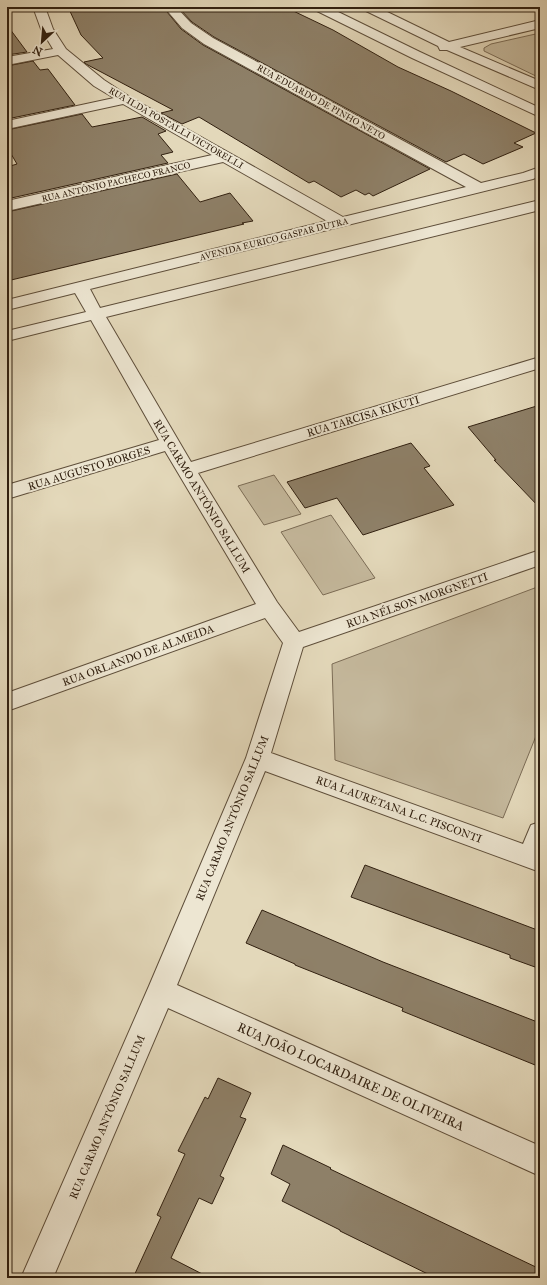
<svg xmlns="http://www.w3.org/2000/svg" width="547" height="1285" font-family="'IM FELL Great Primer',serif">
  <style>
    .green { fill: #c5b99d; stroke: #7b6c56 }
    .building { fill: #8e8068; stroke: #312010 }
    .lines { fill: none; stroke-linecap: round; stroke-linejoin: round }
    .minor-casing { stroke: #5e4e3a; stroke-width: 2 }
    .minor { fill: #ede6d2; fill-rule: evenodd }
    .labels { text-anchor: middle; stroke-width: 4; stroke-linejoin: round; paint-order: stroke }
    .far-street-label { font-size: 9px; fill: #312010; stroke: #ede6d2 }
    .street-label { font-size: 11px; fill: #312010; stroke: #ede6d2 }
    .near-street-label { font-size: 13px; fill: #312010; stroke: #ede6d2 }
  </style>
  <rect width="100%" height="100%" fill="#e3d8ba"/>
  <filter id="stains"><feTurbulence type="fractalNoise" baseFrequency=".005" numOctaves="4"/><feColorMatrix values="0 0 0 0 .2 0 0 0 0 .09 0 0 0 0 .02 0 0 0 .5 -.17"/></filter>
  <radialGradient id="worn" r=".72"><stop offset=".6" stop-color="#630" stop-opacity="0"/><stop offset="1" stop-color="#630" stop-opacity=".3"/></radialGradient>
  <!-- green -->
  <path class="green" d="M 540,33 L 540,78 L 484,51 L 484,48 L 491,44 Z
    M 274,475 L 301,514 L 264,525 L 238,486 Z
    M 331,515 L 375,578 L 323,595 L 281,532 Z
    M 540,586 L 540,726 L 503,818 L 335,760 L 332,664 Z"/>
  <!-- building -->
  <path class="building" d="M 68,7 L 163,7 L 181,29 L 203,45 L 430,169 L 373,196 L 369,193 L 365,195 L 356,190 L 341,197 L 314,181 L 309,183 L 199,117 L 182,124 L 161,113 L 173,110 L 86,64 L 84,62 L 103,58 L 81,35 Z
    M 178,7 L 285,7 L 333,30 L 398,67 L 451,91 L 536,133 L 514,143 L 523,147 L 483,164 L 464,154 L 446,162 L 214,37 L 192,22 Z
    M 7,25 L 27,52 L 7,55 Z
    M 33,61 L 40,70 L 48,69 L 75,105 L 7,119 L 7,66 Z
    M 82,114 L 92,127 L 142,117 L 166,131 L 158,134 L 173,152 L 161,155 L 168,163 L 7,199 L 7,167 L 17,164 L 7,147 L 7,130 Z
    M 177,174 L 200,202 L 230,193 L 253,221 L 242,223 L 244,224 L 7,281 L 7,212 Z
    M 540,405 L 540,508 L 494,460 L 496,460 L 468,427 Z
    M 411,443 L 430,466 L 424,468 L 454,505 L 363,535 L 337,498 L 305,508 L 287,482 Z
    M 365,865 L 540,931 L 540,952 L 535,967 L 510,958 L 510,955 L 351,897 Z
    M 262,910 L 383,962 L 540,1023 L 540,1067 L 402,1011 L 403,1008 L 295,965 L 295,964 L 246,943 Z
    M 218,1078 L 251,1093 L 240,1117 L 246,1119 L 220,1176 L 224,1178 L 212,1204 L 199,1198 L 171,1258 L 210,1278 L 133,1278 L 161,1217 L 157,1215 L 185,1154 L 178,1151 L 205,1097 L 208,1099 Z
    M 283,1145 L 331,1168 L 330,1169 L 540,1269 L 540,1278 L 436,1278 L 340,1231 L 340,1230 L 282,1201 L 290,1184 L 271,1174 Z"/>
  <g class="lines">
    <!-- minor casing -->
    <g class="minor-casing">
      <path id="minor" d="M 33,7 L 45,7 L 53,29 L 66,49 L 104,80 L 130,97 L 343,217 L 466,187 L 204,44 L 182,28 L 164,7 L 176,7 L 191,23 L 213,38 L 481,183 L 523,173 L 540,167 L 540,176 L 533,179 L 90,289 L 100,308 L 540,200 L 540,210 L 106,317 L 191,462 L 540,357 L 540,368 L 198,473 L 277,602 L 299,632 L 540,550 L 540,565 L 303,647 L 271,753 L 523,844 L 531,825 L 540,822 L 540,872 L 265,771 L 177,985 L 540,1146 L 540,1176 L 168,1008 L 53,1278 L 21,1278 L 149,986 L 246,758 L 283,643 L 265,618 L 7,711 L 7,693 L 256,604 L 165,451 L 7,499 L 7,485 L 159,440 L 91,320 L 7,341 L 7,331 L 86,312 L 75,293 L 7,310 L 7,300 L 327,221 L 223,162 L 7,211 L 7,201 L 212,155 L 123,104 L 7,129 L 7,121 L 114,98 L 94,86 L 58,55 L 7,65 L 7,57 L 53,49 L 41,29 Z
        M 313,7 L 328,7 L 420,52 L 540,108 L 540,117 L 412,58 L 315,10 Z
        M 362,7 L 377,7 L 449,42 L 540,20 L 540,28 L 460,47 L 540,81 L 540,90 L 447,50 L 440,50 L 438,46 L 364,10 Z"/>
    </g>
    <!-- minor -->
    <use href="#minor" class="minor"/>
  </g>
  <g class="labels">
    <!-- far-street labels -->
    <g class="far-street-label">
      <text transform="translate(321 102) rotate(29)" y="3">RUA EDUARDO DE PINHO NETO</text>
      <text transform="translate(176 128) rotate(30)" y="3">RUA ILDA POSTALLI VICTORELLI</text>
      <text transform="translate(116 182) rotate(-13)" y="3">RUA ANTÔNIO PACHECO FRANCO</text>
      <text transform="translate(274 239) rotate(-14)" y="3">AVENIDA EURICO GASPAR DUTRA</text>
    </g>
    <!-- street labels -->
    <g class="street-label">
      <text transform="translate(363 416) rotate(-17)" y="4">RUA TARCISA KIKUTI</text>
      <text transform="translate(89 468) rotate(-17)" y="4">RUA AUGUSTO BORGES</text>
      <text transform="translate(202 496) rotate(59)" y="4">RUA CARMO ANTÔNIO SALLUM</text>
      <text transform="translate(417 600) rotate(-19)" y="4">RUA NÉLSON MORGNETTI</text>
      <text transform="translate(138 655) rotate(-20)" y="4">RUA ORLANDO DE ALMEIDA</text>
      <text transform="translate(399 809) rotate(20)" y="4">RUA LAURETANA L.C. PISCONTI</text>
      <text transform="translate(232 818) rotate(-68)" y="4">RUA CARMO ANTÔNIO SALLUM</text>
      <text transform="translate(107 1117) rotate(-67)" y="4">RUA CARMO ANTÔNIO SALLUM</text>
    </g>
    <!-- near-street labels -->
    <g class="near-street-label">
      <text transform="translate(351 1076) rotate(24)" y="5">RUA JOÃO LOCARDAIRE DE OLIVEIRA</text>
    </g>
  </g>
  <!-- margin -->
  <rect width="547" height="1285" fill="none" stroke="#e3d8ba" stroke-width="24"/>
  <rect x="8" y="8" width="531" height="1269" fill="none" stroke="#312010" stroke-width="2"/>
  <rect x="12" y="12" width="523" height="1261" fill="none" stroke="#312010"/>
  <!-- north arrow -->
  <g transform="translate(42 42) rotate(206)" stroke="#ede6d2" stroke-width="3" paint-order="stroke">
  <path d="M0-3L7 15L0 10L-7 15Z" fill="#312010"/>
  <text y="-6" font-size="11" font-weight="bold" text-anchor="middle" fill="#312010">N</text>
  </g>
  <rect width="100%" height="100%" filter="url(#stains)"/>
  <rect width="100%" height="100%" fill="url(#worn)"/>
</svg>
